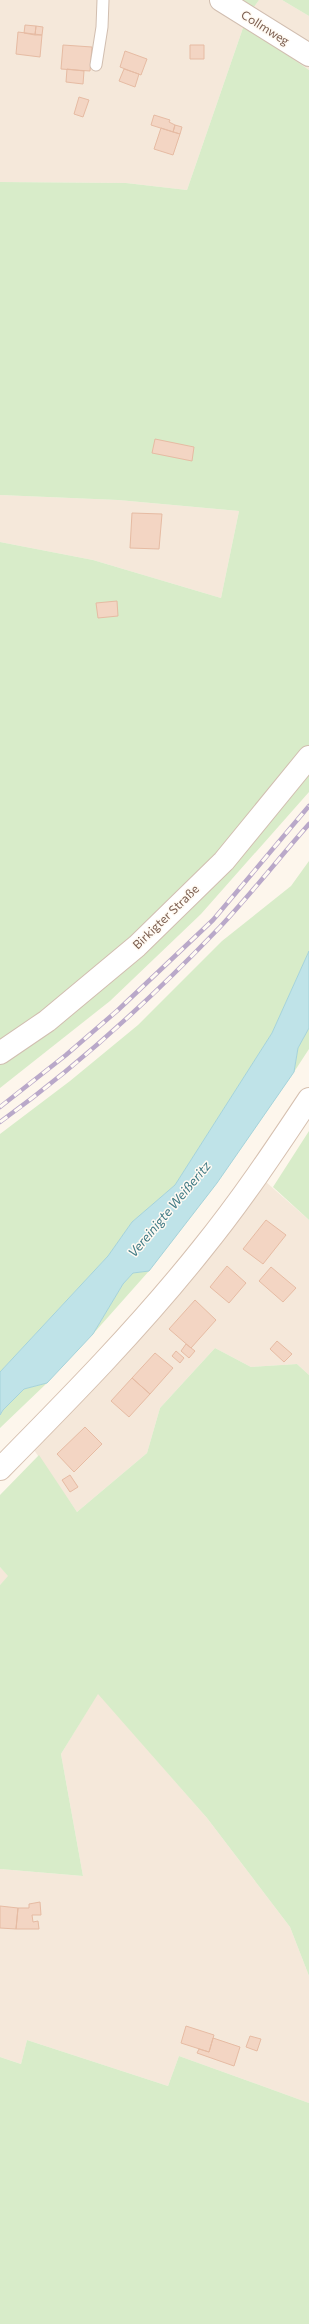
<svg xmlns="http://www.w3.org/2000/svg" width="309" height="2324" font-family="Commissioner,sans-serif">
  <style>
    .residential { fill: #f5e8da }
    .green { fill: #d8ecc9 }
    .water { fill: #bfe3e8; stroke: #a5d3da }
    .building { fill: #f3d5c3; stroke: #e6bba3 }
    .lines { fill: none; stroke-linecap: round; stroke-linejoin: round }
    .lane-casing { stroke: #d1beb0; stroke-width: 13 }
    .street-casing { stroke: #d1beb0; stroke-width: 24 }
    .secondary-casing { stroke: #d6c0b0; stroke-width: 24 }
    .lane { stroke: #fff; stroke-width: 11 }
    .street { stroke: #fff; stroke-width: 22 }
    .secondary { stroke: #fff; stroke-width: 22 }
    .rail-casing { stroke: #b9a8c9; stroke-width: 4.5 }
    .rail { stroke: #fffaf3; stroke-width: 3; stroke-dasharray: 9; stroke-linecap: butt }
    .labels { text-anchor: middle; stroke-width: 3; stroke-linejoin: round; paint-order: stroke }
    .street-label { font-size: 12px; fill: #7a5c4d; stroke: #fffaf3 }
    .water-label { font-size: 13px; font-style: italic; fill: #437c86; stroke: #fffaf3 }
  </style>
  <rect width="100%" height="100%" fill="#fdf6ec"/>
  <!-- residential -->
  <path class="residential" d="M 0,0 L 242,0 L 254,7 L 259,0 L 282,0 L 309,16 L 309,70 L 244,25 L 187,190 L 126,183 L 0,182 Z
    M 0,495 L 118,500 L 239,511 L 221,598 L 93,560 L 0,542 Z
    M 266,1182 L 309,1220 L 309,1375 L 297,1364 L 251,1367 L 215,1348 L 160,1408 L 147,1453 L 77,1512 L 34,1450 L 152,1325 Z
    M 0,1567 L 9,1576 L 0,1585 Z
    M 98,1693 L 207,1818 L 290,1927 L 309,1976 L 309,2103 L 179,2056 L 168,2086 L 27,2040 L 21,2064 L 0,2057 L 0,1869 L 83,1876 L 61,1754 Z"/>
  <!-- green -->
  <path class="green" d="M 242,0 L 259,0 L 254,7 Z
    M 282,0 L 309,0 L 309,16 Z
    M 244,25 L 309,70 L 309,792 L 201,914 L 110,1001 L 0,1088 L 0,542 L 93,560 L 221,598 L 239,511 L 118,500 L 0,495 L 0,182 L 126,183 L 187,190 Z
    M 309,861 L 309,951 L 272,1033 L 175,1185 L 132,1222 L 108,1256 L 0,1372 L 0,1134 L 70,1081 L 138,1025 L 222,941 L 291,886 Z
    M 309,1028 L 309,1049 L 294,1072 L 298,1048 Z
    M 309,1131 L 309,1220 L 273,1187 Z
    M 149,1271 L 93,1334 L 123,1284 L 133,1273 Z
    M 215,1348 L 251,1367 L 297,1364 L 309,1375 L 309,1976 L 290,1927 L 207,1818 L 98,1694 L 61,1754 L 83,1876 L 0,1869 L 0,1585 L 8,1576 L 0,1567 L 0,1495 L 39,1455 L 77,1512 L 147,1453 L 160,1408 Z
    M 47,1383 L 0,1428 L 0,1415 L 3,1410 L 24,1389 Z
    M 27,2040 L 168,2086 L 179,2056 L 309,2103 L 309,2324 L 0,2324 L 0,2057 L 21,2064 Z"/>
  <!-- water -->
  <path class="water" d="M 309,951 L 309,1028 L 298,1048 L 294,1072 L 217,1183 L 149,1271 L 133,1273 L 123,1284 L 93,1334 L 47,1383 L 24,1389 L 3,1410 L 0,1415 L 0,1372 L 108,1256 L 132,1222 L 175,1185 L 272,1033 Z"/>
  <!-- building -->
  <path class="building" d="M 25,25 L 36,26 L 35,35 L 24,33 Z
    M 36,26 L 43,27 L 42,35 L 35,35 Z
    M 18,32 L 42,35 L 40,57 L 16,54 Z
    M 63,45 L 92,47 L 90,71 L 61,69 Z
    M 190,45 L 204,45 L 204,59 L 190,59 Z
    M 125,51 L 147,59 L 141,75 L 120,67 Z
    M 67,69 L 84,71 L 83,84 L 66,82 Z
    M 124,69 L 139,74 L 135,87 L 119,81 Z
    M 79,97 L 89,100 L 83,117 L 74,114 Z
    M 154,115 L 170,120 L 169,122 L 175,125 L 173,132 L 151,125 Z
    M 175,125 L 182,127 L 180,134 L 173,132 Z
    M 161,128 L 180,134 L 173,155 L 154,149 Z
    M 155,439 L 194,447 L 192,461 L 152,453 Z
    M 132,513 L 162,514 L 159,549 L 130,548 Z
    M 117,601 L 118,616 L 98,618 L 96,603 Z
    M 266,1220 L 286,1235 L 263,1264 L 243,1249 Z
    M 227,1266 L 246,1283 L 229,1303 L 210,1287 Z
    M 271,1267 L 296,1288 L 283,1302 L 259,1281 Z
    M 195,1300 L 216,1320 L 191,1348 L 169,1329 Z
    M 277,1341 L 292,1354 L 284,1362 L 270,1349 Z
    M 186,1344 L 195,1351 L 189,1358 L 181,1351 Z
    M 176,1351 L 184,1358 L 180,1363 L 172,1356 Z
    M 155,1353 L 173,1368 L 150,1394 L 132,1378 Z
    M 132,1378 L 150,1394 L 129,1417 L 111,1401 Z
    M 85,1427 L 102,1444 L 74,1472 L 57,1454 Z
    M 70,1475 L 78,1487 L 70,1492 L 62,1480 Z
    M 40,1902 L 41,1915 L 32,1915 L 33,1922 L 38,1921 L 39,1929 L 16,1929 L 18,1908 L 29,1908 L 29,1904 Z
    M 0,1906 L 18,1908 L 16,1929 L 0,1928 Z
    M 186,2026 L 214,2035 L 209,2052 L 181,2043 Z
    M 250,2036 L 261,2039 L 257,2051 L 246,2047 Z
    M 213,2038 L 240,2047 L 234,2066 L 197,2053 L 199,2049 L 209,2052 Z"/>
  <g class="lines">
    <!-- lane casing -->
    <g class="lane-casing">
      <path id="lane" d="M 96,65 L 102,27 L 103,0"/>
    </g>
    <!-- street casing -->
    <g class="street-casing">
      <path id="street" d="M 221,0 L 309,55
        M 0,1053 L 47,1021 L 137,946 L 224,861 L 309,757"/>
    </g>
    <!-- secondary casing -->
    <g class="secondary-casing">
      <path id="secondary" d="M 0,1469 C 70,1398 140,1327 202,1249 C 241,1201 275,1150 309,1099"/>
    </g>
    <!-- lane -->
    <use href="#lane" class="lane"/>
    <!-- street -->
    <use href="#street" class="street"/>
    <!-- secondary -->
    <use href="#secondary" class="secondary"/>
    <!-- rail casing -->
    <g class="rail-casing">
      <path id="rail" d="M 0,1107 L 66,1055 L 118,1010 L 213,920 L 309,806
        M 0,1122 C 79,1065 152,998 220,927 C 251,894 279,858 309,824"/>
    </g>
    <!-- rail -->
    <use href="#rail" class="rail"/>
  </g>
  <g class="labels">
    <!-- street labels -->
    <g class="street-label">
      <text transform="translate(265 28) rotate(32)" y="4">Collmweg</text>
      <text transform="translate(166 917) rotate(-44)" y="4">Birkigter Straße</text>
    </g>
    <!-- water labels -->
    <g class="water-label">
      <text transform="translate(169 1209) rotate(-50)" y="5">Vereinigte Weißeritz</text>
    </g>
  </g>
</svg>
